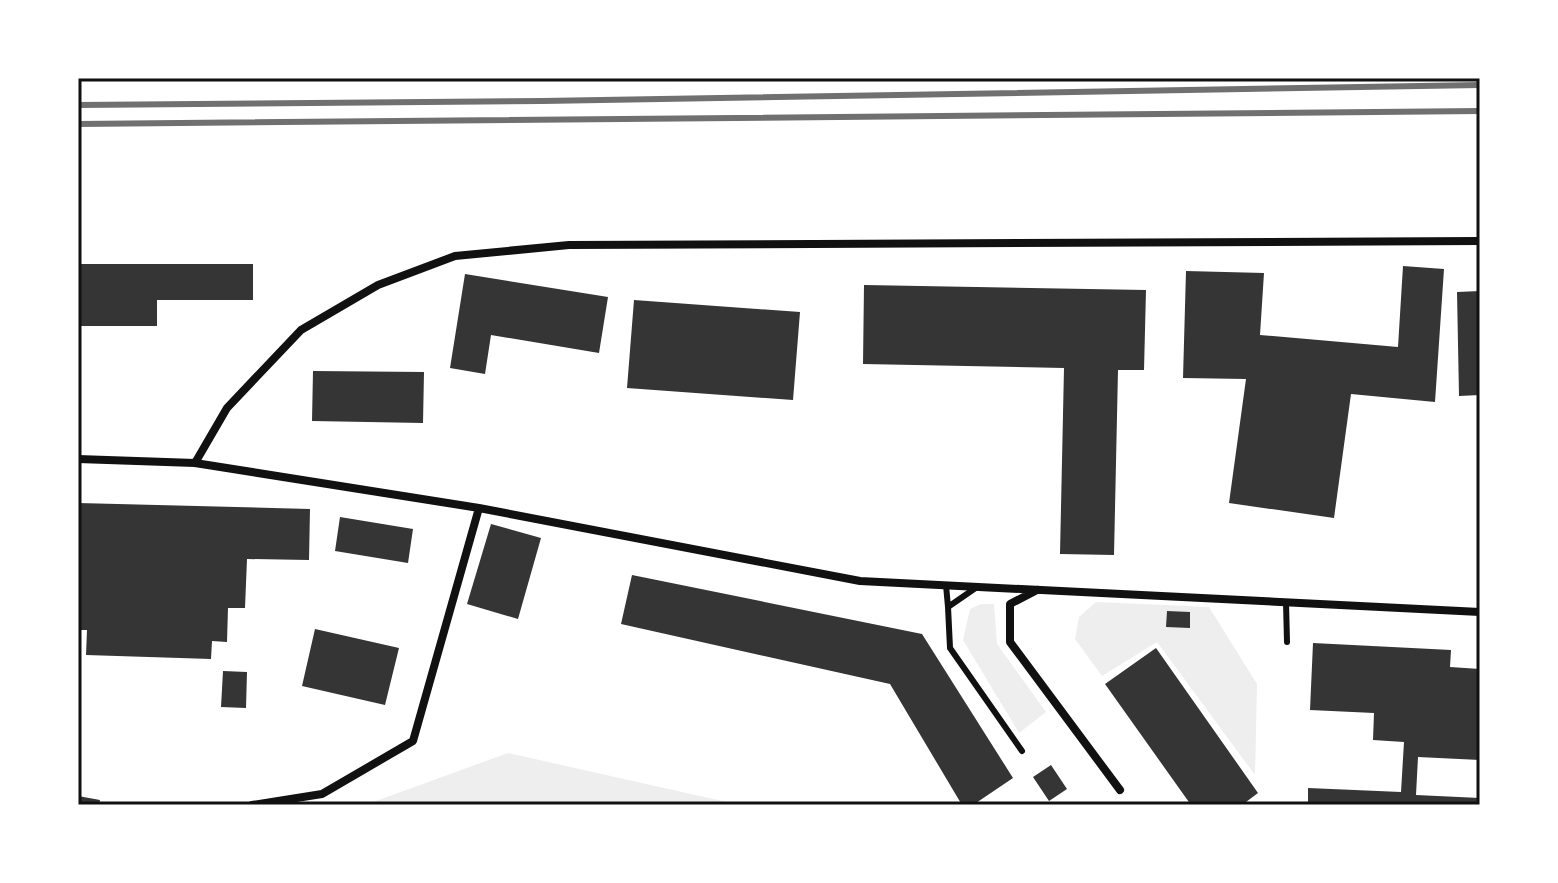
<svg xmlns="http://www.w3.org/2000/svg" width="1558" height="883" font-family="'Playfair Display',serif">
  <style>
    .green { fill: #eee }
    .building { fill: #353535 }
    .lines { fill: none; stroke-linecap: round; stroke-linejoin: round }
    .service { stroke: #111; stroke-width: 6 }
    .minor { stroke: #111; stroke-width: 8 }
    .rail { stroke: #707070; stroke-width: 6 }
    .neatline { fill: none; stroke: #111; stroke-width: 3 }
  </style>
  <rect width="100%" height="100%" fill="#fff"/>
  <!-- green -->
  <path class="green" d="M 1096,602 L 1209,607 L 1257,684 L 1255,775 L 1157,642 L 1102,676 L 1075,639 L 1079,617 Z
    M 981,604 L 994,604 L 997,644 L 1046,712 L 1019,733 L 963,640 L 970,609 Z
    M 508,753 L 740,805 L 365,805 Z"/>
  <!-- building -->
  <path class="building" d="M 78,264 L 253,264 L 253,300 L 157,300 L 157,326 L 78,326 Z
    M 1403,266 L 1444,269 L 1435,402 L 1351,394 L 1334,518 L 1229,503 L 1246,379 L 1183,378 L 1186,271 L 1264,273 L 1260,335 L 1398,347 Z
    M 465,274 L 608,297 L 599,353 L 491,335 L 485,374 L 450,368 Z
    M 864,285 L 1146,290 L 1144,370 L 1118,370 L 1114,555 L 1060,554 L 1064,368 L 863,364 Z
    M 1480,291 L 1480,395 L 1459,396 L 1457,292 Z
    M 634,300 L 800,312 L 793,400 L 627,388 Z
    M 313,371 L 424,372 L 423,423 L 312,421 Z
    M 78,503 L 310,509 L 309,560 L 247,559 L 245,608 L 228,608 L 227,642 L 212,641 L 211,659 L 86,655 L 87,630 L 78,630 Z
    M 340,517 L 413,529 L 408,563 L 335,551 Z
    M 491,524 L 541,538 L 518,619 L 467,604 Z
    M 632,575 L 922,634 L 1013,778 L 973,805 L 962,805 L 890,684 L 621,624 Z
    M 1167,611 L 1190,612 L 1190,628 L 1166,627 Z
    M 315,629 L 399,648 L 385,705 L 302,686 Z
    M 1313,643 L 1451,650 L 1450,667 L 1480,669 L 1480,760 L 1418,757 L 1416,795 L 1480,798 L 1480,805 L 1308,805 L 1308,788 L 1401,792 L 1404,742 L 1373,740 L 1374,713 L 1310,710 Z
    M 1156,648 L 1258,793 L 1242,805 L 1191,805 L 1105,684 Z
    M 223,671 L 247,672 L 246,708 L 221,707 Z
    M 1051,765 L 1067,789 L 1049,801 L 1033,777 Z
    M 78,796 L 100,800 L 99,805 L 78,805 Z"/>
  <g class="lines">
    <!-- service -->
    <path class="service" d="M 946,585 L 948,607
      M 977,587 L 948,607 L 950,648 L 1022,751
      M 1286,602 L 1287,642"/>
    <!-- minor -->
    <path class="minor" d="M 78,459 L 195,463 L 479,508 L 860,581 L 1480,612
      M 195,463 L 227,408 L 301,330 L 378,285 L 455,256 L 569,245 L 1480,241
      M 1037,590 L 1010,604 L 1010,642 L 1120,790
      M 252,805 L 322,794 L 413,741 L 479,508"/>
    <!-- rail -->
    <path class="rail" d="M 78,105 L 542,101 L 1480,85
      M 78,124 L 1480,111"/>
  </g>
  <!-- border -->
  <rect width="1558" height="883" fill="none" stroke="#ffffff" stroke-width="160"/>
  <rect x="80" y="80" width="1398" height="723" class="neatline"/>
</svg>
